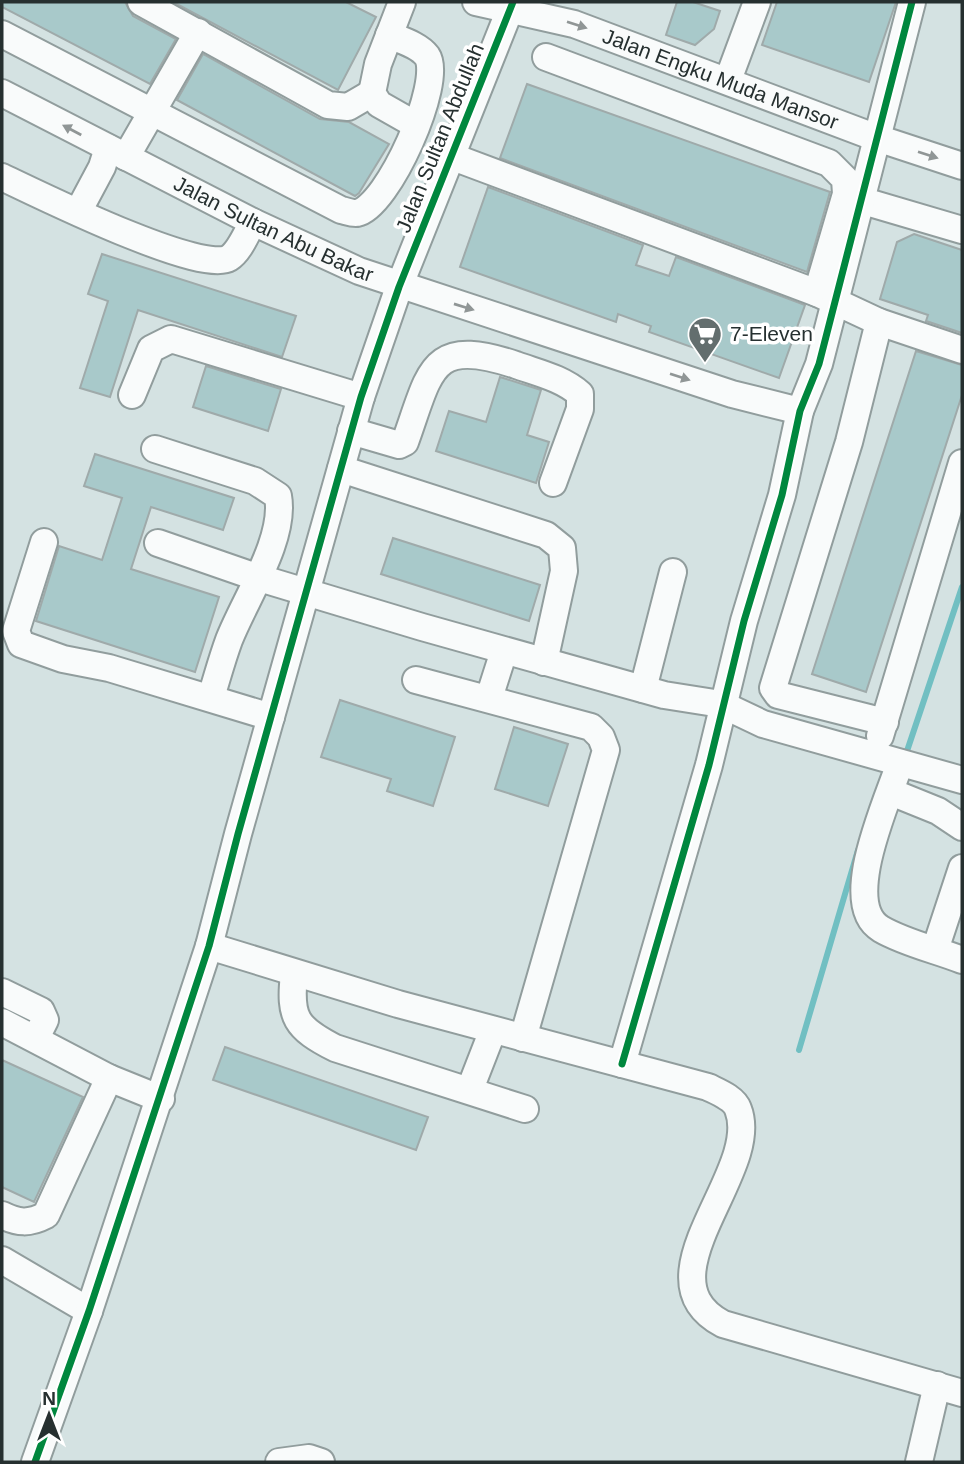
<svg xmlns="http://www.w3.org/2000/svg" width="964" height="1464" font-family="Arial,sans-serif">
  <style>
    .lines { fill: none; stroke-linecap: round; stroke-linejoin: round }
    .stream { stroke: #71bfc2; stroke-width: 6 }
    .building { fill: #a8c9ca; stroke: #9faaaa; stroke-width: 2 }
    .minor-casing { stroke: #919d9d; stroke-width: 30 }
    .minor { stroke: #f9fbfb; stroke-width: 26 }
    .cycleway-casing { stroke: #fff; stroke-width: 11 }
    .cycleway { stroke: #00873e; stroke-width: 7 }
    .oneway { fill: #909696 }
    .labels { text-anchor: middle; stroke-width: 7; stroke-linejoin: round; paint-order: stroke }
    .street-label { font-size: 21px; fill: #263030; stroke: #fff }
    .poi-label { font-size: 21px; fill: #263030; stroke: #fff; text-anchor: start }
  </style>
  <rect width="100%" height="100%" fill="#d4e2e2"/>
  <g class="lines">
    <!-- stream -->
    <path class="stream" d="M 907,751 L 962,587
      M 799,1050 L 858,850"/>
  </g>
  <!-- building -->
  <path class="building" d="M 2,2 L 125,2 L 133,16 L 176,39 L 150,84 L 2,7 Z
    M 173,2 L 346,2 L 376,17 L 338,90 Z
    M 677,2 L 693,2 L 720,11 L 714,29 L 695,45 L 666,35 Z
    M 777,2 L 896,2 L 869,82 L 762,45 Z
    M 203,54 L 320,119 L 349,122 L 389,144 L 359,193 L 355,196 L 177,100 Z
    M 527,84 L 830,192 L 807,272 L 500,158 Z
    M 488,187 L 643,245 L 636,265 L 669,276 L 676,257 L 805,305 L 779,378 L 649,332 L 651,326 L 618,314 L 616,322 L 460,267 Z
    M 914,234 L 962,250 L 962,333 L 926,321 L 928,315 L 880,299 L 897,242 Z
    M 102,254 L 296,316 L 282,357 L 138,310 L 110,397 L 80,388 L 108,301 L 88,294 Z
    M 916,351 L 962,365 L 962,395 L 866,692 L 812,674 Z
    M 206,366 L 281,389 L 268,431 L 193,407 Z
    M 500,377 L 541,390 L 527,435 L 549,442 L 536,483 L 436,451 L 449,411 L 486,422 Z
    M 95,454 L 234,498 L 223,530 L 151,507 L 131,569 L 219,597 L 195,672 L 36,621 L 59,546 L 102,560 L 122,498 L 84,486 Z
    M 393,538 L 540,585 L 529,621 L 381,574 Z
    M 340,700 L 455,737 L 433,806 L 387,791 L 391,779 L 321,757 Z
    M 514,727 L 568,744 L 548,806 L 495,789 Z
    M 225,1047 L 428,1117 L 416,1150 L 213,1080 Z
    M 2,1060 L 83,1097 L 34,1202 L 2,1187 Z"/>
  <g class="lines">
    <!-- minor casing -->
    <g class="minor-casing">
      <g id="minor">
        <path d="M 141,2 L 328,105 L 348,107 L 372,93"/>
        <path d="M 402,2 L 378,64 L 372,93 L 379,104 L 416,125"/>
        <path id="s1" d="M 476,2 L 574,24 L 877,138 L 962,166"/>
        <path d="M 2,34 L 341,210 C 346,211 353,214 357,213 C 388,207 444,81 427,56 C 419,45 401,40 389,35"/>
        <path d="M 546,57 L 829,163 L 845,179 L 846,194 L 817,293"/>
        <path d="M 728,80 L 757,2"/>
        <path id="s2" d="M 2,93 L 253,222 L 359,271 L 732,394 L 800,411"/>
        <path d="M 126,157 L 198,32"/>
        <path d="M 453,157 L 817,293 L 879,322 L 849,442 L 773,688 L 778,695 L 885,722"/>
        <path d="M 2,177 C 36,193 201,275 229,258 C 240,251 247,232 253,222"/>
        <path d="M 860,200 L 962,230"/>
        <path d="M 78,212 L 102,167 L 108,148"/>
        <path d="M 879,322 L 962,350"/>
        <path d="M 132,395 L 151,349 L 171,339 L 361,397"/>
        <path d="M 351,431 L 399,445 L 405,442 C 431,370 430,336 516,365 C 538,373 562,378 580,394 L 580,409 L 553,483"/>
        <path d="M 155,449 L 255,481 L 278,496 C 286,539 245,599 229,640 C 222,659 217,678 211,697"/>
        <path d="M 341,469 L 546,535 L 562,548 L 564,571 L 544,662"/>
        <path d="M 44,542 L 16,631 L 21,644 L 63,659 L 109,668 L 271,717"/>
        <path d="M 158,543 L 256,577 L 422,627 L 664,695 L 721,704 L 763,724 L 962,780"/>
        <path d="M 416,680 L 591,727 L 601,737 L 606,750 L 523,1038"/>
        <path d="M 643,689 L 673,572"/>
        <path d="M 489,698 L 504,651"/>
        <path d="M 880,736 L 962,463"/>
        <path d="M 900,763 C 888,800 839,904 881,929 C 905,943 937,950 962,960"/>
        <path d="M 891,792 L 938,811 L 962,827"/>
        <path d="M 209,946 L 398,1004 L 708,1087 C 718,1092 734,1098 738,1109 C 763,1172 636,1278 723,1324 L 962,1393"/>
        <path d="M 935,950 L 962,868"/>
        <path d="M 294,974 C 289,1018 296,1028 335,1048 L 525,1109"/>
        <path d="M 2,992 L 41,1011 L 45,1020 L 36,1038"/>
        <path d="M 2,1022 L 109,1078 L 161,1099"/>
        <path d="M 622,1064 L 709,765 L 744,621 L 782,495 L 800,411 L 819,364 L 912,2"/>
        <path d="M 470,1089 L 493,1030"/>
        <path d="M 2,1215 C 18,1223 29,1224 46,1215 L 109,1078"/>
        <path d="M 2,1260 L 89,1311"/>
        <path d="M 35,1462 L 89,1311 L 209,946 L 238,834 L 361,397 L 399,287 L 513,2"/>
        <path d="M 279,1462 L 309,1458 L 321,1462"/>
        <path d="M 919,1462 L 937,1385"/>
      </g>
    </g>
    <!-- minor -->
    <use href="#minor" class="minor"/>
    <!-- cycleway casing -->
    <g class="cycleway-casing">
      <path id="cycleway" d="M 622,1064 L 709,765 L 744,621 L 782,495 L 800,411 L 819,364 L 912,2
        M 35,1462 L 89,1311 L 209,946 L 238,834 L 361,397 L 399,287 L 513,2"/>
    </g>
    <!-- cycleway -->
    <use href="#cycleway" class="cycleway"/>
  </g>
  <!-- one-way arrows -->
  <defs><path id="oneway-solid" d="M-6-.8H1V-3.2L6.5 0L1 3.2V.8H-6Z" transform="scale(1.75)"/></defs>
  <g class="oneway">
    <use href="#oneway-solid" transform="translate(577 25) rotate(18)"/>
    <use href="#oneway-solid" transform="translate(72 130) rotate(-152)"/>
    <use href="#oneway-solid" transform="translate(928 155) rotate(18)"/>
    <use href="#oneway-solid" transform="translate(464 307) rotate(17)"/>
    <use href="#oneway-solid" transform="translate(680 377) rotate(18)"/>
  </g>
  <!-- icons -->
  <defs>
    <g id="supermarket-pin" transform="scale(1.75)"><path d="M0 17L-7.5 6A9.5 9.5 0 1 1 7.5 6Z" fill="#636e6e" stroke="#fff"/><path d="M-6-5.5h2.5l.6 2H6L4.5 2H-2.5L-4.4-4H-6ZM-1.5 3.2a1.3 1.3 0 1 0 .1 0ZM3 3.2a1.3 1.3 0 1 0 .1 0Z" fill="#fff"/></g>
  </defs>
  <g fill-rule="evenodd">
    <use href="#supermarket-pin" x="705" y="334"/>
  </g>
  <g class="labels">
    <!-- street labels -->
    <g class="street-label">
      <text dy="7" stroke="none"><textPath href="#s1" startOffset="257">Jalan Engku Muda Mansor</textPath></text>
      <text transform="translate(440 138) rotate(-68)" y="7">Jalan Sultan Abdullah</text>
      <text dy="7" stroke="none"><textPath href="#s2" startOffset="304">Jalan Sultan Abu Bakar</textPath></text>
    </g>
    <!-- poi labels -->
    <g class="poi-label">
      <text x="730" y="341">7-Eleven</text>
    </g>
  </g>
  <!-- border -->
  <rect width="964" height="1464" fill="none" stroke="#263030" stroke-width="7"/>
  <!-- north arrow -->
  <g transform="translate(49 1415)" stroke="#ffffff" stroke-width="5" paint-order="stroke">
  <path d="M0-5L12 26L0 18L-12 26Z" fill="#263030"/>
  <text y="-10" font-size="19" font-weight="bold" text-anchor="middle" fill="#263030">N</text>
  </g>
</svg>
